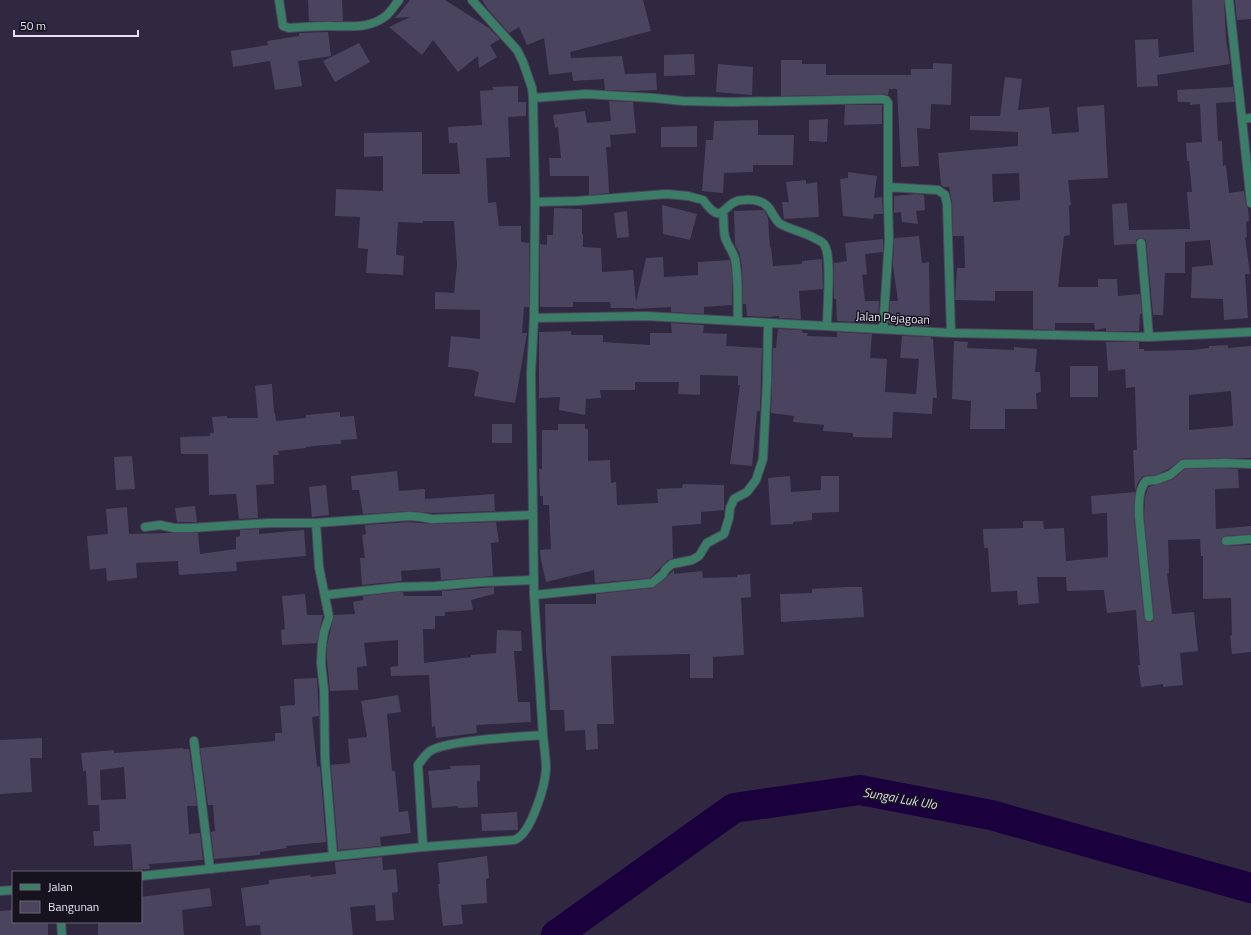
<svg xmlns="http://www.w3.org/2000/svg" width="1251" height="935" font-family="'Titillium Web',sans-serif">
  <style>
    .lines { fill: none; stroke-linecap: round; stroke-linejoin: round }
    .river { stroke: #1a003c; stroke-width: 30 }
    .building { fill: #4b445e; fill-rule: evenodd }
    .minor-casing { stroke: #4c465c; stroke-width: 10 }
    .tertiary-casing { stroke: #4c465c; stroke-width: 10 }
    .minor { stroke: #3c7d67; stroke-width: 8 }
    .tertiary { stroke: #3c7d67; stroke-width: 8 }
    .labels { text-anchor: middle; stroke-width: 3; stroke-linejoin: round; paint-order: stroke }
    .street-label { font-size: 12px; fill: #e6e2f2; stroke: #16131e }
    .water-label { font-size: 13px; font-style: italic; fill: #dfdaef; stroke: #16131e }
  </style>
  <rect width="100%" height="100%" fill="#2f2840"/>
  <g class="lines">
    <!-- river -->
    <path class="river" d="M 556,935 L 734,808 L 860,790 L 991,815 L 1251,888"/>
  </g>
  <!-- building -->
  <path class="building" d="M 308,0 L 342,0 L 343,21 L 309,21 Z
    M 410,0 L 445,0 L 489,28 L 500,39 L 490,45 L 497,57 L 479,68 L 478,56 L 458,72 L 433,40 L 422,55 L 389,27 L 410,17 L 395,18 Z
    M 482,0 L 643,0 L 651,31 L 570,52 L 571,58 L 622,56 L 625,74 L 656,73 L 657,90 L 632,91 L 605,90 L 604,79 L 573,81 L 572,72 L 549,75 L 544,38 L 527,45 L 519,27 L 509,33 L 487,8 Z
    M 1192,0 L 1224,0 L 1226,39 L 1230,64 L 1157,75 L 1158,86 L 1137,87 L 1135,40 L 1158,39 L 1159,57 L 1194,52 Z
    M 1235,0 L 1251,0 L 1251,19 L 1237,20 Z
    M 328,32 L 331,56 L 298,61 L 302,86 L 275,90 L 270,61 L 233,67 L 231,51 L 268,45 L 267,41 L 299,36 L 299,33 Z
    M 359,43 L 370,62 L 335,82 L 323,61 Z
    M 694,54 L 695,75 L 664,76 L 664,55 Z
    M 781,60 L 802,60 L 802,64 L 826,64 L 826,75 L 911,75 L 911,69 L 933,69 L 933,63 L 952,64 L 951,105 L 931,104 L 930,129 L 917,128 L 919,166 L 901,167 L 897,89 L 889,89 L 888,95 L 882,94 L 781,96 Z
    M 718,64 L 753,67 L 752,95 L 716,92 Z
    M 1005,77 L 1022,79 L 1018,110 L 1049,107 L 1052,134 L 1079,132 L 1077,107 L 1104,105 L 1108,178 L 1068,180 L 1071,205 L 1069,205 L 1070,235 L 1064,236 L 1058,287 L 1098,287 L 1098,279 L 1117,279 L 1118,296 L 1140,294 L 1142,314 L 1140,314 L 1139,331 L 1106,331 L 1106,328 L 1095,330 L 1094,323 L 1055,323 L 1055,330 L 1033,329 L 1033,291 L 995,291 L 995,301 L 955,300 L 957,268 L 965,268 L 964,236 L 953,236 L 952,203 L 949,187 L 944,187 L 941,185 L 938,153 L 1018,146 L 1018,132 L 970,130 L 970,116 L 1000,116 ZM 1019,173 L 1020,200 L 993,202 L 992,174 Z
    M 518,86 L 518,102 L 526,102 L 526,116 L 508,117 L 510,157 L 486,158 L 488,203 L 496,202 L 499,226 L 521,226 L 521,242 L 529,243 L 529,307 L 524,307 L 522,333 L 527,333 L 515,403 L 474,396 L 479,372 L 474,371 L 475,370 L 448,367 L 451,336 L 480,339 L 480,310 L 435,309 L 435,292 L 454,293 L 457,265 L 454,221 L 423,221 L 423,223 L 398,222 L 396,255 L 404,256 L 403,275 L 366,273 L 368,249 L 358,248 L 360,217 L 335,216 L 336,189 L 383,191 L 383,156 L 364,157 L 364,133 L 422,132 L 422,174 L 460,174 L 457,143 L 449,143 L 448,127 L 482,125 L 480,91 L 494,90 L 492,87 Z
    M 1233,87 L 1235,102 L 1216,103 L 1218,141 L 1222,141 L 1223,166 L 1226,165 L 1229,193 L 1244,191 L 1246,204 L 1248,208 L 1249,221 L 1246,222 L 1247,237 L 1245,237 L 1250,274 L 1245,274 L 1248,318 L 1224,320 L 1223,299 L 1191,298 L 1192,267 L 1213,265 L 1210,240 L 1185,242 L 1185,273 L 1165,273 L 1163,315 L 1153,315 L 1146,240 L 1140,238 L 1136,240 L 1136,244 L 1114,245 L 1112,204 L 1127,203 L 1129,230 L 1190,229 L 1187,192 L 1192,192 L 1189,161 L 1187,161 L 1186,143 L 1202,142 L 1200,104 L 1190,105 L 1190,102 L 1178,102 L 1177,90 Z
    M 609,101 L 633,102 L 636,133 L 610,135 L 611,147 L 606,147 L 608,172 L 609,193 L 589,195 L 589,176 L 550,176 L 549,158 L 561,158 L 558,127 L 555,128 L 553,115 L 585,111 L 587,123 L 611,121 Z
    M 845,105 L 882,105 L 882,124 L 844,125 Z
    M 828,119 L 827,142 L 809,141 L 809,120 Z
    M 758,120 L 758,135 L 794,135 L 793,165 L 753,165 L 753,172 L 724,173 L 723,193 L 702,191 L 706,140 L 713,140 L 714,121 Z
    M 697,126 L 697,147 L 661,147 L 661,127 Z
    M 848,172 L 877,176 L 874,198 L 882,197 L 883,214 L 874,214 L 873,219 L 843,216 L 840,179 L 848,178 Z
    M 806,180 L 806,184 L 817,182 L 819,217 L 784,219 L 782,202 L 789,202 L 786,182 Z
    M 917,194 L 924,195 L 925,210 L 916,211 L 918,224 L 902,222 L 901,212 L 894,213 L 894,196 Z
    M 662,205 L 697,214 L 690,240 L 663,234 Z
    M 554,208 L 582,209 L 582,234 L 583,234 L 583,247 L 601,248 L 602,272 L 633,270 L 636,302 L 646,258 L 663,257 L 664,277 L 698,275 L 698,262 L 730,260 L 732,275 L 732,305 L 704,307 L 704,314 L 671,312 L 671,307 L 634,309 L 634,308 L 611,308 L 610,302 L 573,302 L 573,307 L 540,307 L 540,244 L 547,245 L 547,235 L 553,235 Z
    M 764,210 L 768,218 L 770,248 L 771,247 L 773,266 L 802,264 L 802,261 L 822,259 L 823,289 L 799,291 L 801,319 L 779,318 L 779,316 L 769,317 L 747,316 L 746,304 L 743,304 L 742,266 L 739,252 L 735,245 L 734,211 Z
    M 627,211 L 629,237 L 617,238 L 614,213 Z
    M 919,236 L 922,263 L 929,262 L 930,326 L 889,324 L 890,301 L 898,301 L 893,266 L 894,238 Z
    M 883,239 L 883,252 L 865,254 L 867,274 L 862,275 L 865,301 L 879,301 L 878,323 L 837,321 L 836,299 L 834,299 L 834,263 L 847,261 L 845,243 Z
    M 671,323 L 704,325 L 703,333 L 727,334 L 726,346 L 762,348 L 760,411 L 757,411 L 752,466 L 730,464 L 740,385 L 738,385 L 738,376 L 700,375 L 700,395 L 678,394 L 679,382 L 635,382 L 635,390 L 600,390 L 601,398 L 586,399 L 585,415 L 559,410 L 560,397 L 539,398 L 539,332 L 571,331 L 571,335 L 603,335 L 603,342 L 650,345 L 650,333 L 672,333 Z
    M 778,329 L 802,330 L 803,333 L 808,333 L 807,336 L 837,337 L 837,332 L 872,334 L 870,358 L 887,359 L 885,392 L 916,394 L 919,359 L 900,358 L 902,336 L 931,337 L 931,339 L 933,339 L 937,398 L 933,398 L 932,414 L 893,412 L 892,438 L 853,437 L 853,433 L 823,431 L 824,425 L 793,422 L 794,416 L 771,413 L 773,348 L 776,348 Z
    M 954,341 L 968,342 L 967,348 L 1014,350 L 1014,347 L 1037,349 L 1035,372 L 1040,372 L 1041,392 L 1036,393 L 1037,409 L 1005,409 L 1005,429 L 970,429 L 971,401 L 952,399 Z
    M 1106,342 L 1139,342 L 1139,349 L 1144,349 L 1144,351 L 1192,350 L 1209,348 L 1209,346 L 1228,345 L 1228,348 L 1251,346 L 1251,458 L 1225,458 L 1182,459 L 1167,470 L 1155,475 L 1143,476 L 1138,482 L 1135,491 L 1133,450 L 1137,450 L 1135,387 L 1126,388 L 1125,369 L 1108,371 ZM 1231,391 L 1233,426 L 1189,430 L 1189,395 Z
    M 1070,366 L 1098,366 L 1098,397 L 1070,397 Z
    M 272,384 L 274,413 L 275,413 L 276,421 L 306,418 L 306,415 L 340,412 L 340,417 L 354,416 L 357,439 L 341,440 L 341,444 L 324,445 L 306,447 L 306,448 L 278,451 L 279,455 L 273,455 L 274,484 L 256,485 L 258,518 L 239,519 L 236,494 L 209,495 L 208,454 L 181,454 L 180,437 L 210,436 L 210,433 L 214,433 L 212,417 L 227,416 L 227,418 L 258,418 L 255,386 Z
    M 492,424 L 512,424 L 512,443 L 492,443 Z
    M 558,424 L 585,424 L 585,429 L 588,429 L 588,461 L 610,460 L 611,483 L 616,482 L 617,505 L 658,503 L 657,489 L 682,488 L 683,484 L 724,485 L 724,510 L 701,512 L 701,524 L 672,526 L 673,558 L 668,560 L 650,578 L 595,583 L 594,570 L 546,582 L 541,560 L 540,550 L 551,549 L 549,505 L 543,505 L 543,496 L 540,496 L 539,469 L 542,469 L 542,430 L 558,430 Z
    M 132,456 L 135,489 L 116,490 L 114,457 Z
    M 1225,468 L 1238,469 L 1239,488 L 1215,489 L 1216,529 L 1251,526 L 1251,534 L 1225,536 L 1223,537 L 1221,541 L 1222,544 L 1226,546 L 1251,545 L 1251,652 L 1232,654 L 1230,636 L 1232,635 L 1231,598 L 1203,599 L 1203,556 L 1201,556 L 1200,539 L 1168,540 L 1169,573 L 1167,573 L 1172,614 L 1194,612 L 1198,651 L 1180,653 L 1183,685 L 1163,687 L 1163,684 L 1141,687 L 1138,665 L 1140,665 L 1136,610 L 1107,613 L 1104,590 L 1067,591 L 1066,577 L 1037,577 L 1039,603 L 1018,605 L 1017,591 L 991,592 L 988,548 L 984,548 L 983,529 L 1023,528 L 1023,521 L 1043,521 L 1044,529 L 1064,528 L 1066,561 L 1108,557 L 1107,513 L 1092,514 L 1091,496 L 1135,492 L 1134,516 L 1144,618 L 1146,622 L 1152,622 L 1154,616 L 1144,516 L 1145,498 L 1148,487 L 1172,480 L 1185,469 Z
    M 397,471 L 399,491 L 425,489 L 425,499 L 494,494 L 495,511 L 432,513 L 410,511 L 363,514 L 359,490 L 352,490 L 351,476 Z
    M 790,476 L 791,492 L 821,490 L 821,476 L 839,476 L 839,512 L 812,513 L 812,520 L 793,522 L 793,524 L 771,525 L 768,478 Z
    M 326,485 L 329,515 L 312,517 L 309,487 Z
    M 195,506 L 197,522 L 177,522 L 175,508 Z
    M 127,507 L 129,534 L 169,533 L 198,533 L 200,554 L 236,549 L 236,537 L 240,536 L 240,530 L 259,529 L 259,534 L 304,530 L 306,556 L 236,562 L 237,571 L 179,575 L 178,561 L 136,563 L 137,578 L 107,581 L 106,568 L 90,570 L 87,536 L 108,534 L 106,509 Z
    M 410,522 L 432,524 L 496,522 L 499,542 L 491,543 L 493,576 L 441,580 L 440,568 L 401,571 L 402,581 L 362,585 L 360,558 L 365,558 L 362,535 L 366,534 L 365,525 Z
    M 674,570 L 674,574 L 702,571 L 703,578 L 737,577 L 737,575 L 750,574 L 751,597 L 741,598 L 744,655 L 713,657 L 713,678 L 690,678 L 690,654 L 611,656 L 614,724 L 597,724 L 598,749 L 586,750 L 585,730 L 565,731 L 564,710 L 550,710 L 549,687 L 546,652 L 545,604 L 596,604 L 596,594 L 653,588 L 666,578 Z
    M 494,587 L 494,594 L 471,600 L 473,610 L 445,612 L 445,616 L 435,616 L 435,629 L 423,629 L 424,663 L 471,657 L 471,655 L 496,653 L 497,630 L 521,631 L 522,651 L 514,651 L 518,702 L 530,702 L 531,722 L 476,725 L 477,733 L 436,738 L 435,726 L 432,727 L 429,675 L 391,676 L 390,667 L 398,666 L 398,640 L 364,643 L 367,666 L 357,667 L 358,690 L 330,691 L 327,660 L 327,645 L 334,615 L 355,614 L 353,602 L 363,600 L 363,596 L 398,592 L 403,592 L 404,596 L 442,596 L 442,591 Z
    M 846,587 L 862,587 L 864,617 L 781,622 L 780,594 L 812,593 L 812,589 Z
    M 305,594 L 307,615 L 323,615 L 317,643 L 282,645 L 281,630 L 285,629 L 282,596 Z
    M 317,678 L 319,716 L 312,717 L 317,767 L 320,766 L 326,842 L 286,846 L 287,848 L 260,852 L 260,855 L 214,859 L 211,832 L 215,831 L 213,805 L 208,805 L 200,748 L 275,741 L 275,733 L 282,733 L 280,706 L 295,705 L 294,679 Z
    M 398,695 L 401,712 L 387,714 L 392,771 L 395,771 L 399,812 L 408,811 L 411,833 L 380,837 L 381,846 L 338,850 L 331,765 L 350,763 L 348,739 L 367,737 L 361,701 Z
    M 42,738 L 42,758 L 30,758 L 32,792 L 0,794 L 0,740 Z
    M 183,748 L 183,749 L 189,749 L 197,806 L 187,806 L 189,834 L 200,833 L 203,860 L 149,864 L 150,869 L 133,870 L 131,844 L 94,846 L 93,831 L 100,831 L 99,805 L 88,805 L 86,771 L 83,771 L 81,753 L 114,750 L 114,753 ZM 124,767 L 126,799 L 101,800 L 100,770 Z
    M 480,765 L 480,781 L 477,781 L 478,807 L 458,808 L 458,806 L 432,808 L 428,771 L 451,769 L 450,766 Z
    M 517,812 L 518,830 L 482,831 L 481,814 Z
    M 487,856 L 489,878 L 486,879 L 487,903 L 461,905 L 463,924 L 443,926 L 438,884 L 440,884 L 438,863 Z
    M 382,857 L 383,870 L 396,869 L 398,892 L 392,893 L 394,920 L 376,921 L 375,905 L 350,907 L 353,935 L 261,935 L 260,925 L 246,926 L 241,888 L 269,884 L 269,880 L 310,875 L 311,877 L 336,874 L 335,862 Z
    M 210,888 L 212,906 L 182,910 L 184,935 L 98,935 L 98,922 L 141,922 L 141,897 Z
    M 13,910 L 13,922 L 48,922 L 48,935 L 0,935 L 0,911 Z"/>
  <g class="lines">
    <!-- minor casing -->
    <g class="minor-casing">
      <path id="minor" d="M 279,0 L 283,26 L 289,28 C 302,27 315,26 329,26 C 347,26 367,29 383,18 C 390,14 394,6 399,0
        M 1229,0 L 1251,203
        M 533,98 L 586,94 L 654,98 L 683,101 L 732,102 L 882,99 L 886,100 L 888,103 L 888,204 L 889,240 L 883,329
        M 1242,119 L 1251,118
        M 888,187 L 938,190 L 945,195 L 947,204 L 951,333
        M 535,202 L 577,201 L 666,194 L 688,196 L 703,200 C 725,230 721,200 744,200 C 756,199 767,201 772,213 C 774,216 776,220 779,223 C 790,230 805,232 816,239 C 819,240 824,243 825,246 C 832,259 827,309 827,326
        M 723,212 C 724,220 723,229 725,237 C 727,245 733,251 735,259 C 739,279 737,301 738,321
        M 1141,243 L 1149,337
        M 534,318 L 646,316 L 951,333 L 1149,337 L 1251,332
        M 316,523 L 319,567 L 329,617 L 324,632 L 322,644 L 321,663 L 324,690 L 325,758 L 333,856
        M 145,527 L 160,525 L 174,528 L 190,528 L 269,523 L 316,523 L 410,516 L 421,517 L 432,519 L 533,515
        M 1226,541 L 1251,539
        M 325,595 L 398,587 L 435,586 L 481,582 L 534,580
        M 534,595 L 652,583 L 663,574 L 666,569 L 672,564 L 692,560 L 699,556 L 707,543 L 724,534 L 729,518 L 730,508 L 734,499 L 747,492 L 756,480 L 763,459 L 767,381 L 768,323
        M 1149,617 L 1139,516 C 1139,505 1138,490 1146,481 L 1156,480 L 1170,475 L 1183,464 L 1225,463 L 1251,464
        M 194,741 L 210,869
        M 423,847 L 514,840 C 531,835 545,786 546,769 C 546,758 544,746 543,735
        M 61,922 L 62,935"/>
    </g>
    <!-- tertiary casing -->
    <g class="tertiary-casing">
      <path id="tertiary" d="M 141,876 L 423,847 L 418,765 C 422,760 425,755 430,751 C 447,740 519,737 543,735 L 534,595 L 533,515 L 531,374 L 534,318 L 535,202 L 533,98 L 532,88 L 523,62 L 517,50 L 472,0
        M 0,891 L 13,890"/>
    </g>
    <!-- minor -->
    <use href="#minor" class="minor"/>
    <!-- tertiary -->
    <use href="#tertiary" class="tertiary"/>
  </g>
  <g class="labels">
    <!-- street labels -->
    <g class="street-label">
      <text transform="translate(893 318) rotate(3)" y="4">Jalan Pejagoan</text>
    </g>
    <!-- water labels -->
    <g class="water-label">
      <text transform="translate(900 798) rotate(10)" y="5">Sungai Luk Ulo</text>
    </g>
  </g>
  <!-- legend -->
  <rect x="12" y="871" width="130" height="52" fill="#16131e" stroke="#696673"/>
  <rect x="20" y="884" width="20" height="6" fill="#3c7d67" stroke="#696673"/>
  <text x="48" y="891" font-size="12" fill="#e6e2f2">Jalan</text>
  <rect x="20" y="901" width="20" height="12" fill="#4b445e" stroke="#696673"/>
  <text x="48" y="911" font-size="12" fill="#e6e2f2">Bangunan</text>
  <!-- scale -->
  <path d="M14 30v6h124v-6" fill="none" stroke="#e6e2f2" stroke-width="2"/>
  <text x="20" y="30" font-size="12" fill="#e6e2f2" stroke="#16131e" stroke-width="3" paint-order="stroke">50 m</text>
</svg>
